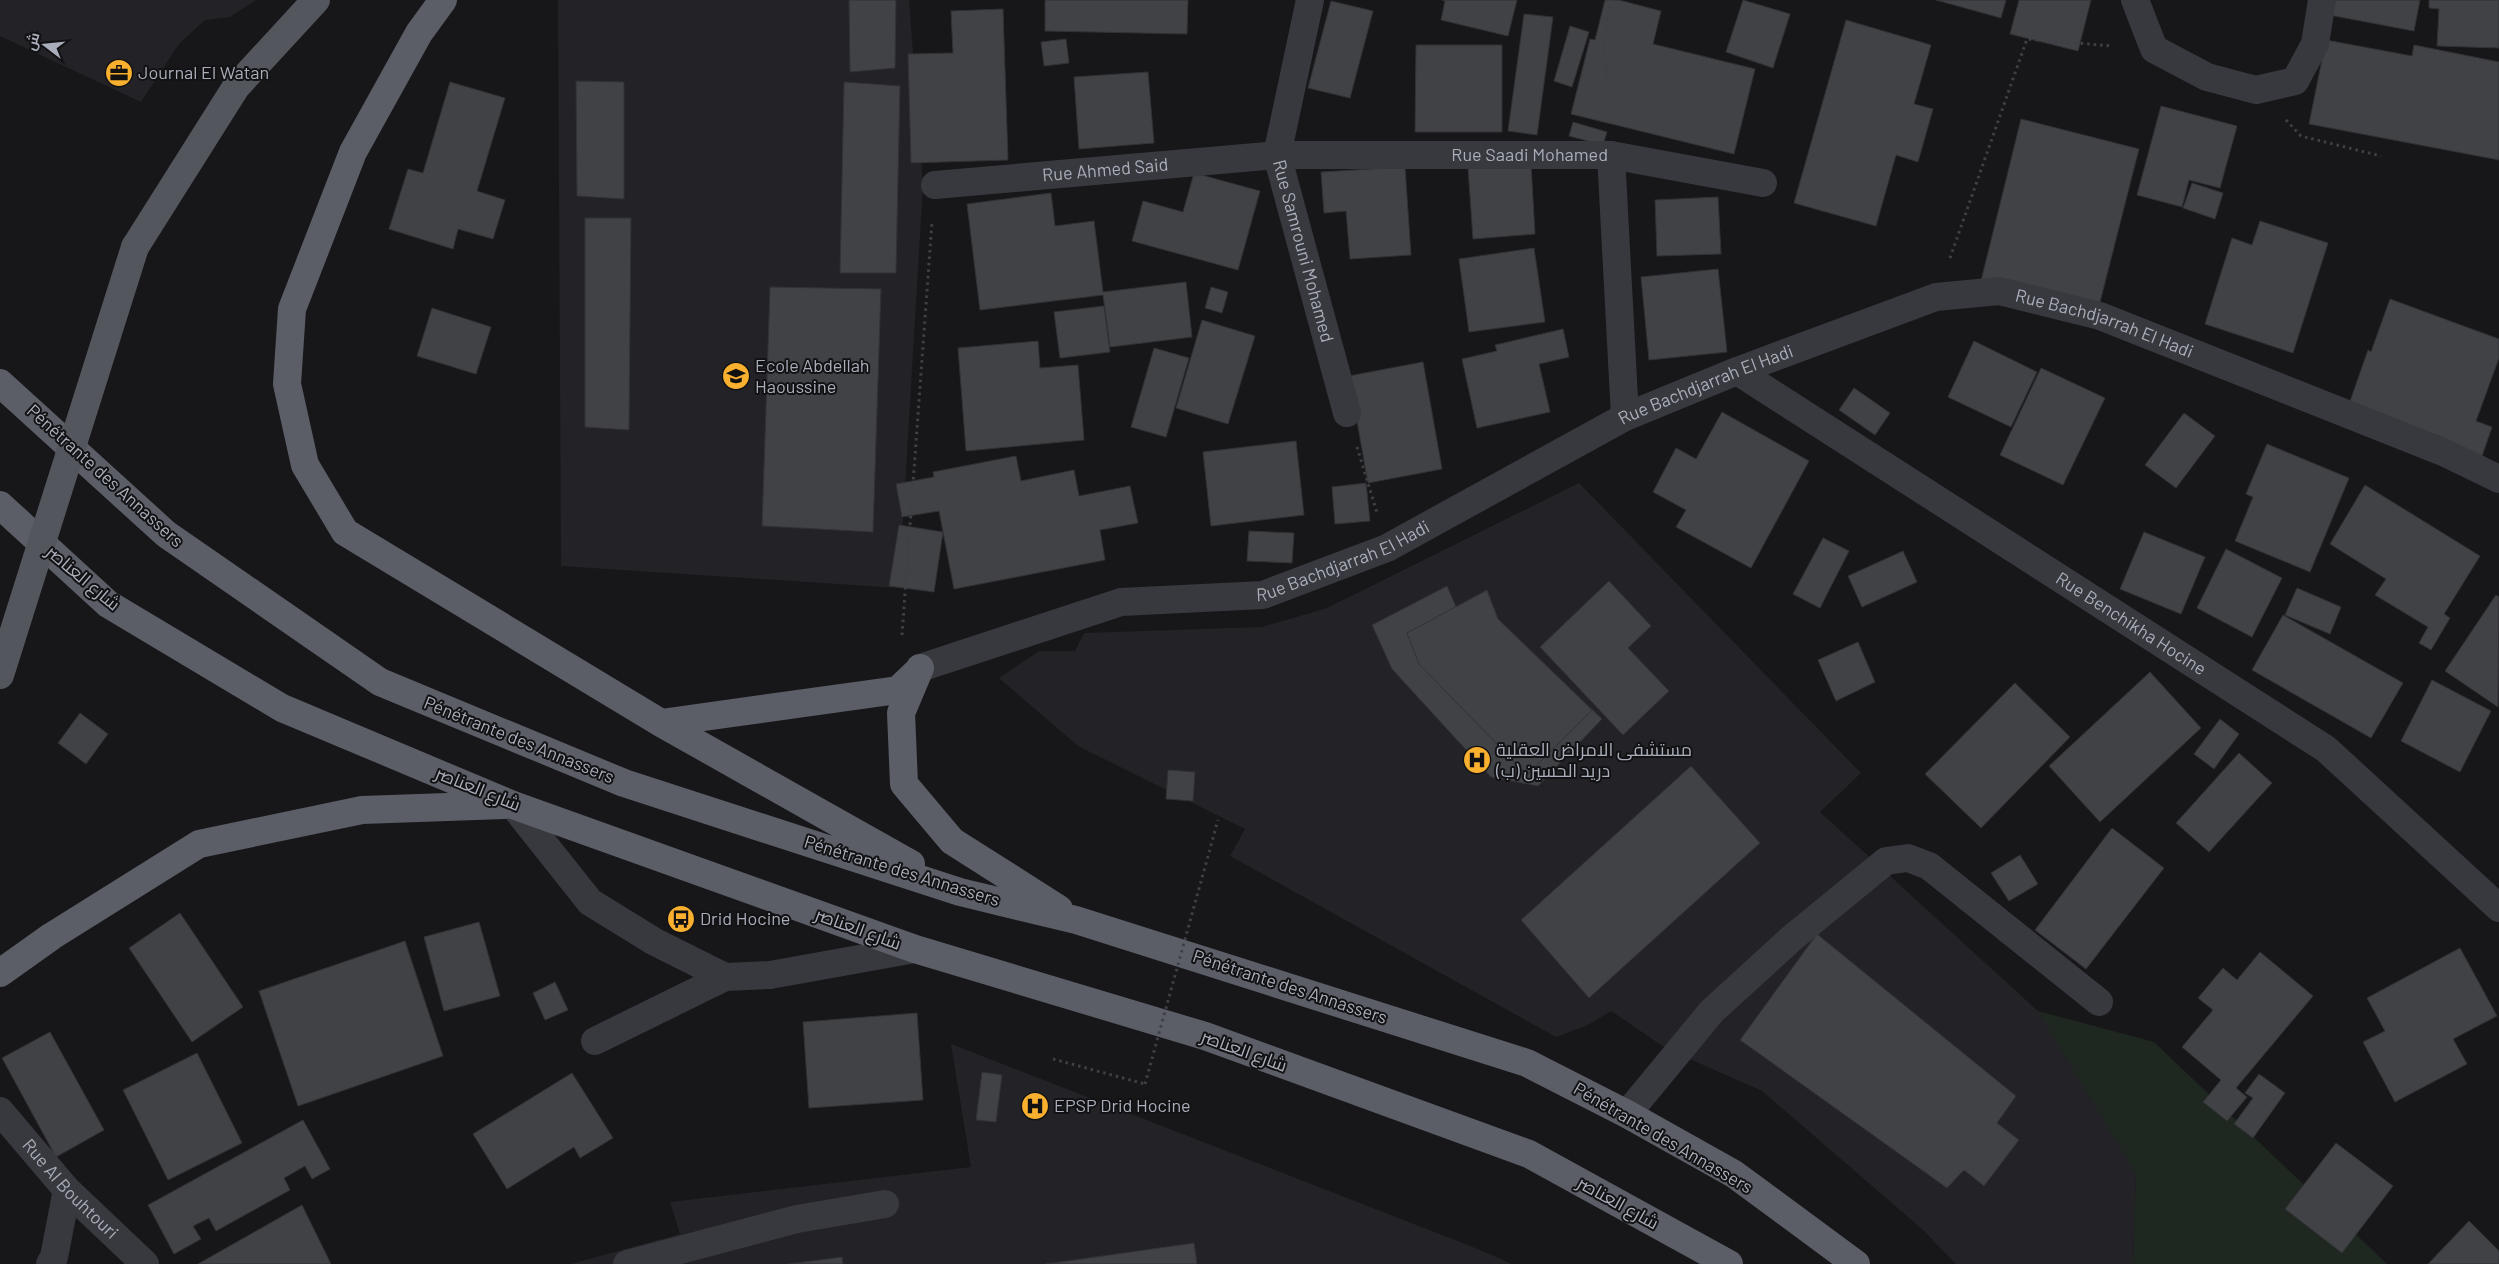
<svg xmlns="http://www.w3.org/2000/svg" width="2499" height="1264" font-family="Barlow,Cairo,sans-serif">
  <style>
    .built { fill: #232327 }
    .green { fill: #1f2820 }
    .building { fill: #414246; stroke: #313136 }
    .lines { fill: none; stroke-linecap: round; stroke-linejoin: round }
    .path { stroke: #3e4046; stroke-width: 3; stroke-dasharray: 2.5 4; stroke-linecap: butt }
    .minor { stroke: #38393f; stroke-width: 28 }
    .primary { stroke: #54565e; stroke-width: 28 }
    .trunk { stroke: #5c5e67; stroke-width: 28 }
    .path-bridge { stroke: #3e4046; stroke-width: 3; stroke-dasharray: 2.5 4; stroke-linecap: butt }
    .primary-bridge { stroke: #54565e; stroke-width: 28 }
    .labels { text-anchor: middle; stroke-width: 4; stroke-linejoin: round; paint-order: stroke }
    .poi-label { font-size: 18px; fill: #a9aeba; stroke: #121214; text-anchor: start }
    .street-label { font-size: 18px; fill: #a9aeba; stroke: #121214 }
  </style>
  <rect width="100%" height="100%" fill="#171719"/>
  <!-- built -->
  <path class="built" d="M 0,0 L 256,0 L 230,17 L 205,20 L 179,44 L 141,102 L 0,36 Z
    M 558,0 L 909,0 L 923,185 L 899,588 L 561,566 Z
    M 1579,483 L 1861,773 L 1820,812 L 2064,1035 L 2136,1174 L 2133,1264 L 1956,1264 L 1922,1229 L 1762,1091 L 1667,1049 L 1611,1011 L 1586,1026 L 1556,1037 L 1230,856 L 1245,829 L 1078,746 L 999,678 L 1039,651 L 1075,651 L 1084,633 L 1262,627 L 1327,608 Z
    M 951,1044 L 1478,1249 L 1512,1264 L 571,1264 L 680,1234 L 670,1202 L 971,1167 Z"/>
  <!-- green -->
  <path class="green" d="M 2038,1011 L 2154,1042 L 2387,1264 L 2133,1264 L 2136,1174 Z"/>
  <!-- building -->
  <path class="building" d="M 849,0 L 896,0 L 895,68 L 850,72 Z
    M 1045,0 L 1188,0 L 1187,34 L 1045,31 Z
    M 1442,0 L 1517,0 L 1508,36 L 1441,20 L 1445,1 Z
    M 1605,0 L 1619,0 L 1661,11 L 1653,44 L 1755,69 L 1734,154 L 1571,114 L 1590,39 L 1595,40 Z
    M 1743,0 L 1790,14 L 1773,68 L 1726,52 Z
    M 1936,0 L 2006,0 L 2001,18 Z
    M 2019,0 L 2091,0 L 2078,51 L 2010,34 Z
    M 2326,0 L 2420,0 L 2414,31 L 2324,14 Z
    M 2429,0 L 2499,0 L 2499,48 L 2437,46 L 2439,9 L 2429,8 Z
    M 1331,1 L 1373,11 L 1350,98 L 1308,88 Z
    M 1003,9 L 1008,160 L 911,163 L 908,54 L 953,53 L 951,11 Z
    M 1524,14 L 1553,17 L 1537,135 L 1508,131 Z
    M 1846,20 L 1931,45 L 1914,104 L 1933,109 L 1918,162 L 1896,155 L 1876,226 L 1794,203 Z
    M 1570,26 L 1589,32 L 1572,87 L 1554,81 Z
    M 1066,39 L 1069,63 L 1044,66 L 1041,42 Z
    M 2326,40 L 2412,56 L 2414,45 L 2499,62 L 2499,160 L 2309,124 Z
    M 1416,45 L 1502,45 L 1502,132 L 1415,132 Z
    M 1148,72 L 1154,143 L 1079,149 L 1074,77 Z
    M 576,81 L 624,82 L 624,199 L 577,196 Z
    M 450,82 L 505,98 L 477,191 L 505,200 L 493,239 L 458,229 L 453,249 L 389,229 L 408,169 L 423,173 Z
    M 844,82 L 900,86 L 896,273 L 840,273 Z
    M 2161,106 L 2237,126 L 2220,188 L 2189,180 L 2182,207 L 2137,195 Z
    M 2021,119 L 2139,149 L 2098,310 L 1981,281 Z
    M 1573,122 L 1607,132 L 1603,145 L 1569,136 Z
    M 1531,164 L 1535,234 L 1473,239 L 1468,168 Z
    M 1405,167 L 1411,255 L 1350,259 L 1346,211 L 1324,213 L 1321,172 Z
    M 1194,173 L 1260,191 L 1238,270 L 1132,241 L 1143,201 L 1183,212 Z
    M 2192,183 L 2223,193 L 2215,219 L 2183,208 Z
    M 1051,193 L 1055,226 L 1094,221 L 1103,292 L 1186,282 L 1192,337 L 1110,347 L 1103,295 L 980,310 L 967,204 Z
    M 1718,197 L 1721,254 L 1657,256 L 1655,200 Z
    M 585,218 L 631,218 L 629,430 L 585,427 Z
    M 2260,221 L 2328,243 L 2293,353 L 2205,324 L 2232,238 L 2252,245 Z
    M 1534,248 L 1545,322 L 1469,332 L 1459,259 Z
    M 1718,269 L 1727,352 L 1649,360 L 1641,277 Z
    M 770,287 L 881,289 L 873,532 L 762,526 Z
    M 1211,287 L 1228,292 L 1222,313 L 1205,308 Z
    M 2390,299 L 2499,339 L 2499,358 L 2476,421 L 2492,427 L 2481,459 L 2347,410 L 2368,350 L 2371,352 Z
    M 1104,306 L 1110,352 L 1060,358 L 1054,312 Z
    M 432,308 L 491,327 L 476,374 L 417,356 Z
    M 1202,320 L 1255,336 L 1228,424 L 1176,408 Z
    M 1563,329 L 1569,357 L 1539,364 L 1550,412 L 1477,428 L 1462,359 L 1497,351 L 1495,345 Z
    M 1038,341 L 1040,368 L 1078,365 L 1084,440 L 966,451 L 958,348 Z
    M 1974,341 L 2037,372 L 2011,427 L 1948,397 Z
    M 1154,348 L 1189,358 L 1166,437 L 1131,427 Z
    M 1423,362 L 1442,469 L 1368,483 L 1349,376 Z
    M 2041,368 L 2105,398 L 2063,485 L 2000,455 Z
    M 1854,388 L 1890,413 L 1875,435 L 1839,410 Z
    M 1722,412 L 1809,461 L 1751,568 L 1676,527 L 1686,510 L 1653,492 L 1676,448 L 1696,459 Z
    M 2184,413 L 2215,436 L 2176,488 L 2145,465 Z
    M 1296,441 L 1304,515 L 1211,526 L 1203,452 Z
    M 2267,444 L 2349,478 L 2310,572 L 2235,541 L 2253,497 L 2246,494 Z
    M 1016,456 L 1021,481 L 1074,470 L 1079,496 L 1130,486 L 1138,523 L 1100,530 L 1105,560 L 954,589 L 939,511 L 902,517 L 896,484 L 934,477 L 933,472 Z
    M 1366,483 L 1370,521 L 1335,524 L 1332,487 Z
    M 2365,485 L 2480,556 L 2444,614 L 2450,618 L 2431,650 L 2419,643 L 2428,627 L 2375,595 L 2386,579 L 2330,544 Z
    M 899,525 L 943,532 L 934,592 L 889,586 Z
    M 1249,531 L 1294,533 L 1292,563 L 1247,561 Z
    M 2144,532 L 2205,557 L 2181,614 L 2120,589 Z
    M 1823,538 L 1849,551 L 1820,608 L 1793,594 Z
    M 2226,549 L 2282,578 L 2252,637 L 2197,608 Z
    M 1903,551 L 1917,582 L 1862,607 L 1848,576 Z
    M 1609,581 L 1651,626 L 1628,648 L 1669,691 L 1623,735 L 1540,647 Z
    M 1447,586 L 1456,607 L 1487,590 L 1498,619 L 1602,719 L 1538,786 L 1491,777 L 1392,669 L 1372,625 Z
    M 2297,588 L 2341,607 L 2330,634 L 2285,615 Z
    M 1487,590 L 1498,619 L 1592,710 L 1527,775 L 1419,664 L 1407,633 Z
    M 2496,595 L 2499,597 L 2498,707 L 2445,671 Z
    M 2283,615 L 2403,683 L 2371,738 L 2252,670 Z
    M 1858,642 L 1875,682 L 1836,701 L 1818,660 Z
    M 2150,672 L 2201,728 L 2100,822 L 2049,766 Z
    M 2432,680 L 2491,711 L 2460,772 L 2401,741 Z
    M 2015,683 L 2070,737 L 1981,828 L 1925,774 Z
    M 80,713 L 108,734 L 86,764 L 58,743 Z
    M 2220,719 L 2239,734 L 2214,769 L 2194,754 Z
    M 2239,753 L 2272,783 L 2209,852 L 2176,823 Z
    M 1691,766 L 1760,843 L 1589,998 L 1521,920 Z
    M 1168,770 L 1195,772 L 1193,801 L 1166,799 Z
    M 2112,828 L 2164,868 L 2086,969 L 2035,930 Z
    M 2020,855 L 2038,884 L 2009,901 L 1991,873 Z
    M 180,913 L 243,1007 L 192,1042 L 129,948 Z
    M 479,922 L 500,996 L 444,1011 L 424,937 Z
    M 1817,934 L 2016,1096 L 1997,1123 L 2019,1140 L 1984,1186 L 1964,1170 L 1947,1188 L 1740,1040 Z
    M 405,941 L 443,1056 L 298,1106 L 259,991 Z
    M 2460,948 L 2497,1016 L 2453,1039 L 2467,1064 L 2395,1102 L 2363,1042 L 2385,1031 L 2367,998 Z
    M 2260,952 L 2313,996 L 2236,1088 L 2247,1097 L 2227,1121 L 2203,1102 L 2221,1080 L 2182,1047 L 2213,1010 L 2198,998 L 2223,968 L 2237,980 Z
    M 555,982 L 568,1010 L 545,1020 L 533,993 Z
    M 917,1013 L 923,1100 L 809,1108 L 803,1022 Z
    M 50,1032 L 104,1130 L 56,1157 L 2,1058 Z
    M 197,1053 L 242,1143 L 168,1180 L 123,1090 Z
    M 982,1072 L 1002,1075 L 996,1122 L 976,1120 Z
    M 572,1073 L 613,1138 L 580,1158 L 574,1147 L 507,1189 L 473,1134 Z
    M 2259,1074 L 2285,1093 L 2253,1138 L 2234,1124 L 2253,1098 L 2245,1093 Z
    M 303,1120 L 330,1169 L 312,1179 L 305,1166 L 284,1178 L 290,1190 L 216,1231 L 209,1218 L 193,1226 L 201,1239 L 174,1254 L 148,1205 Z
    M 2336,1143 L 2393,1186 L 2342,1253 L 2285,1209 Z
    M 302,1205 L 331,1264 L 198,1264 Z
    M 2469,1221 L 2499,1251 L 2499,1264 L 2428,1264 Z
    M 1194,1243 L 1197,1264 L 1046,1264 Z
    M 842,1257 L 843,1264 L 789,1264 Z"/>
  <g class="lines">
    <!-- path -->
    <path class="path" d="M 1609,118 L 1604,43 L 1611,0
      M 2286,120 L 2301,136 L 2381,156
      M 1950,258 L 2027,39 L 2113,46
      M 1357,447 L 1377,513
      M 902,635 L 932,222
      M 1053,1059 L 1145,1084"/>
    <!-- minor -->
    <g class="minor">
      <path id="s1" d="M 1310,0 L 1277,155 L 1347,413"/>
      <path d="M 2135,0 L 2154,49 L 2207,77 L 2256,90 L 2295,81 L 2315,44 L 2322,0"/>
      <path d="M 1611,155 L 1763,183"/>
      <path id="s2" d="M 935,185 L 1277,155 L 1611,155 L 1625,417"/>
      <path id="s3" d="M 1737,371 L 2326,749 L 2499,908"/>
      <path id="s4" d="M 920,668 L 1121,602 L 1263,595 L 1387,548 L 1625,417 L 1737,371 L 1936,297 L 1999,291 L 2100,316 L 2443,452 L 2499,479"/>
      <path d="M 513,805 L 590,902 L 655,942 L 725,977 L 770,975 L 915,949"/>
      <path d="M 595,1041 L 725,977"/>
      <path id="s5" d="M 0,1111 L 67,1190 L 145,1264"/>
      <path d="M 1627,1114 L 1712,1011 L 1792,938 L 1886,861 L 1908,858 L 1929,866 L 2099,1002"/>
      <path d="M 50,1264 L 54,1257 L 67,1190"/>
      <path d="M 627,1264 L 797,1219 L 885,1204"/>
    </g>
    <!-- primary -->
    <path class="primary" d="M 135,247 L 236,87 L 316,0"/>
    <!-- trunk -->
    <path class="trunk" d="M 443,0 L 419,33 L 353,152 L 292,309 L 287,384 L 305,465 L 345,532 L 661,723 L 911,864
      M 0,383 L 166,534 L 380,682 L 624,783 L 960,892 L 1076,920 L 1527,1063 L 1627,1114 L 1734,1174 L 1856,1264
      M 0,505 L 108,604 L 282,708 L 513,805 L 915,949 L 1205,1036 L 1529,1154 L 1729,1264
      M 920,668 L 901,713 L 904,784 L 952,841 L 1059,909
      M 661,723 L 898,690 L 918,671
      M 0,973 L 52,936 L 199,844 L 362,810 L 504,805"/>
    <!-- path-bridge -->
    <path class="path-bridge" d="M 1145,1084 L 1218,820"/>
    <!-- primary-bridge -->
    <path class="primary-bridge" d="M 0,675 L 135,247"/>
  </g>
  <!-- icons -->
  <defs>
    <g id="office-disc" transform="scale(1.4375)"><circle r="9.5" fill="#fab02f" stroke="#121214"/><path d="M-6-3h4V-5.5h4V-3h4V5H-6ZM-1-4.5V-3h2v-1.5ZM-6 0V1H6V0Z" fill="#111"/></g>
    <g id="school-disc" transform="scale(1.4375)"><circle r="9.5" fill="#fab02f" stroke="#121214"/><path d="M0-5L7-2L0 1L-7-2ZM-4 1L0 2.5L4 1V4Q0 6-4 4Z" fill="#111"/></g>
    <g id="hospital-disc" transform="scale(1.4375)"><circle r="9.5" fill="#fab02f" stroke="#121214"/><path d="M-5-5h3v3.5h4V-5h3V5h-3V1.5h-4V5h-3Z" fill="#111"/></g>
    <g id="bus-disc" transform="scale(1.4375)"><circle r="9.5" fill="#fab02f" stroke="#121214"/><path d="M-5-6H5V4H4V6H2V4H-2V6H-4V4H-5ZM-3.5-4V0h7V-4ZM-3.5 1.2v1.5H-2V1.2ZM2 1.2v1.5H3.5V1.2Z" fill="#111"/></g>
  </defs>
  <g fill-rule="evenodd">
    <use href="#office-disc" x="119" y="73"/>
    <use href="#school-disc" x="736" y="376"/>
    <use href="#hospital-disc" x="1477" y="760"/>
    <use href="#bus-disc" x="681" y="919"/>
    <use href="#hospital-disc" x="1035" y="1106"/>
  </g>
  <g class="labels">
    <!-- poi labels -->
    <g class="poi-label">
      <text x="138" y="79">Journal El Watan</text>
      <text x="755" y="372">Ecole Abdellah<tspan x="755" dy="21">Haoussine</tspan></text>
      <text x="1496" y="756">مستشفى الامراض العقلية<tspan x="1496" dy="21">دريد الحسين (ب)</tspan></text>
      <text x="700" y="925">Drid Hocine</text>
      <text x="1054" y="1112">EPSP Drid Hocine</text>
    </g>
    <!-- street labels -->
    <g class="street-label">
      <text dy="6" stroke="none"><textPath href="#s2" startOffset="596">Rue Saadi Mohamed</textPath></text>
      <text dy="6" stroke="none"><textPath href="#s2" startOffset="171">Rue Ahmed Said</textPath></text>
      <text dy="6" stroke="none"><textPath href="#s1" startOffset="258">Rue Samrouni Mohamed</textPath></text>
      <text dy="6" stroke="none"><textPath href="#s4" startOffset="1265">Rue Bachdjarrah El Hadi</textPath></text>
      <text dy="6" stroke="none"><textPath href="#s4" startOffset="845">Rue Bachdjarrah El Hadi</textPath></text>
      <text transform="translate(105 476) rotate(42)" y="6">Pénétrante des Annassers</text>
      <text dy="6" stroke="none"><textPath href="#s4" startOffset="440">Rue Bachdjarrah El Hadi</textPath></text>
      <text transform="translate(83 578) rotate(40)" y="6">شارع العناصر</text>
      <text dy="6" stroke="none"><textPath href="#s3" startOffset="468">Rue Benchikha Hocine</textPath></text>
      <text transform="translate(519 740) rotate(22)" y="6">Pénétrante des Annassers</text>
      <text transform="translate(478 789) rotate(22)" y="6">شارع العناصر</text>
      <text transform="translate(902 871) rotate(17)" y="6">Pénétrante des Annassers</text>
      <text transform="translate(858 929) rotate(20)" y="6">شارع العناصر</text>
      <text transform="translate(1290 987) rotate(18)" y="6">Pénétrante des Annassers</text>
      <text transform="translate(1244 1051) rotate(20)" y="6">شارع العناصر</text>
      <text transform="translate(1663 1138) rotate(30)" y="6">Pénétrante des Annassers</text>
      <text dy="6" stroke="none"><textPath href="#s5" startOffset="105">Rue Al Bouhtouri</textPath></text>
      <text transform="translate(1618 1203) rotate(29)" y="6">شارع العناصر</text>
    </g>
  </g>
  <!-- north arrow -->
  <g transform="translate(45 45) rotate(286)" stroke="#121214" stroke-width="4" paint-order="stroke">
  <path d="M0-4L9 19L0 12L-9 19Z" fill="#a9aeba"/>
  <text y="-8" font-size="14" font-weight="bold" text-anchor="middle" fill="#a9aeba">ش</text>
  </g>
</svg>
